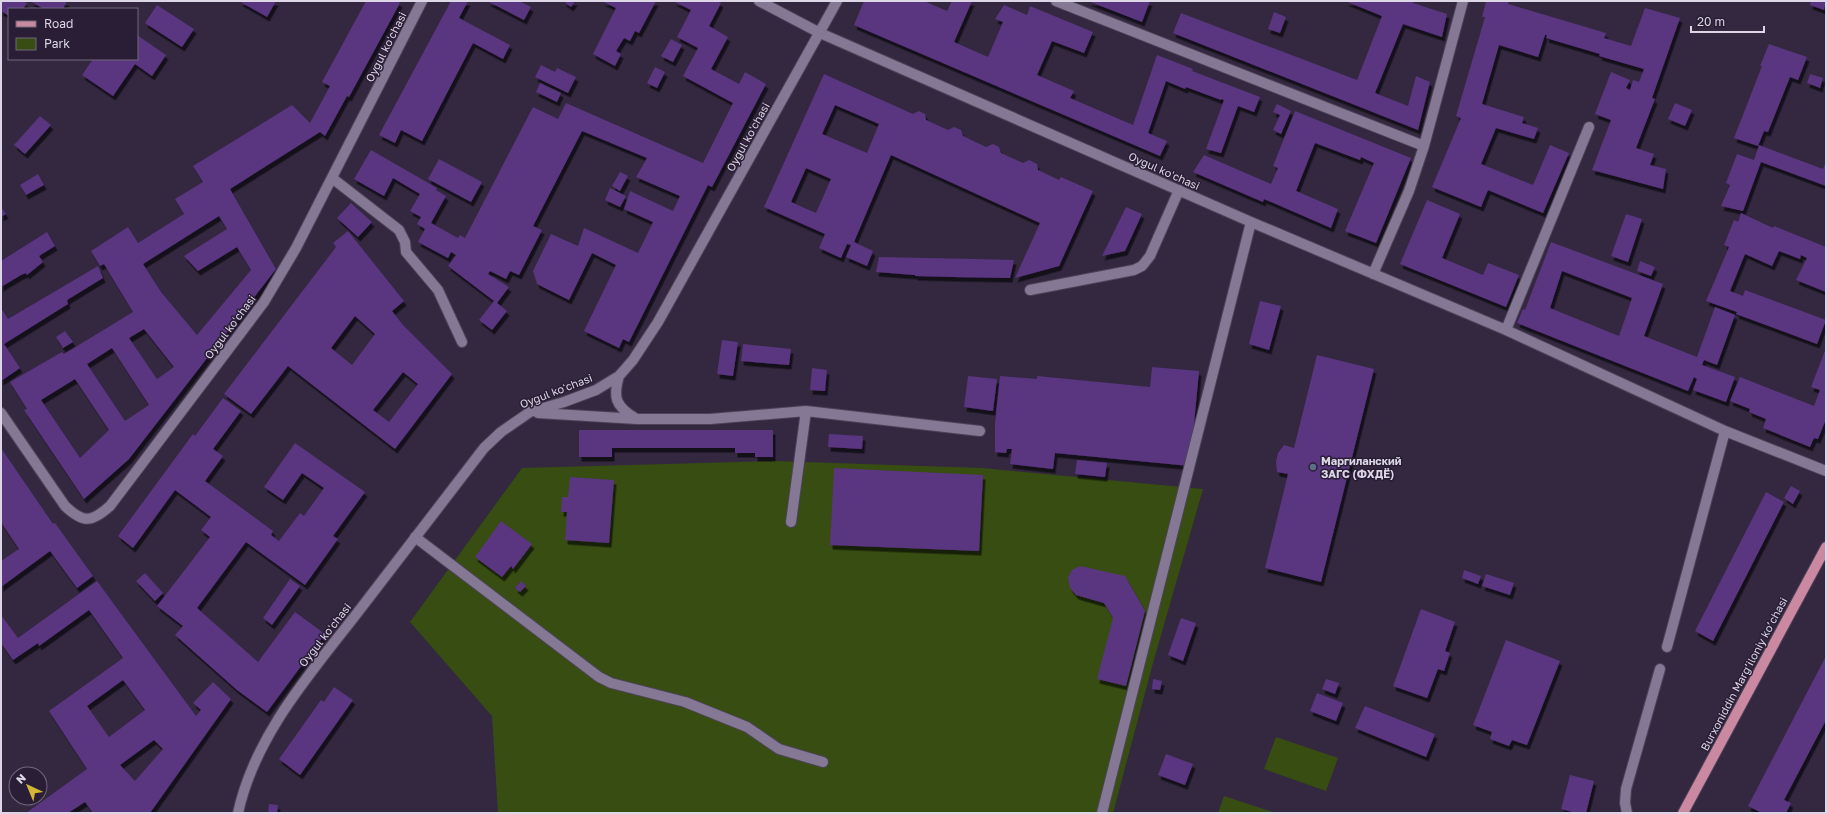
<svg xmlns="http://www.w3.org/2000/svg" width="1827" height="814" font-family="'Golos Text',sans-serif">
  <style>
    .green { fill: #384d11 }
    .building { fill: #5a3480; fill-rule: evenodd; filter: url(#shadow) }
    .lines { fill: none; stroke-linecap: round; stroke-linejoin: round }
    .minor-casing { stroke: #4d4358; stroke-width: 12 }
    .major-casing { stroke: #4d4358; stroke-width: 12 }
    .minor { stroke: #847894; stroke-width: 10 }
    .major { stroke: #cb89a1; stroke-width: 10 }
    .service-dot { fill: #5c6f8a; stroke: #291e35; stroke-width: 1.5 }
    .labels { text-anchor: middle; stroke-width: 3; stroke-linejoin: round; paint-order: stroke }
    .street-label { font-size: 11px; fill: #dcd6e6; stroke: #291e35 }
    .poi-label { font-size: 11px; font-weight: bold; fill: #dcd6e6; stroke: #291e35; text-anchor: start }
  </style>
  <defs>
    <filter id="shadow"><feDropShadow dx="2.5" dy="4.5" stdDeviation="0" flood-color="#0009"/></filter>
  </defs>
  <rect width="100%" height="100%" fill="#332840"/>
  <!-- green -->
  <path class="green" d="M 774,461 L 982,468 L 1203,489 L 1153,663 L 1113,813 L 498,813 L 492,716 L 410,622 L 522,468 Z
    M 1276,737 L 1338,758 L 1326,791 L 1264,769 Z
    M 1224,796 L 1276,813 L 1218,813 Z"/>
  <!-- building -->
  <path class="building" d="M 1,1 L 23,1 L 27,3 L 23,9 L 9,9 L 9,16 L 1,11 Z
    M 30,1 L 67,1 L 63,9 L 44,9 Z
    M 239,1 L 276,1 L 267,17 Z
    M 366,1 L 397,1 L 400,3 L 349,97 L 347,96 L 325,136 L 320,132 L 230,189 L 276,269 L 129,459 L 84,499 L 24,410 L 27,409 L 10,382 L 62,352 L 64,354 L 133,312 L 104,264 L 100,266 L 91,251 L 128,227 L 138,243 L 184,214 L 175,199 L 203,182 L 193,166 L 292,105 L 310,123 L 330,86 L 322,82 ZM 219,216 L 227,229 L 184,256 L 198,271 L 237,247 L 251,270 L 197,335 L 161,292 L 143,264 ZM 144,329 L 174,367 L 157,379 L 129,338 ZM 112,348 L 149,405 L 125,421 L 87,364 ZM 75,379 L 109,430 L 80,458 L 41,400 Z
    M 451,1 L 468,1 L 459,18 L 510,45 L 503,59 L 473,43 L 422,141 L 401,130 L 395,143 L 379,135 Z
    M 487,1 L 519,1 L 531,7 L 524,20 Z
    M 563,1 L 575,1 L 571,7 Z
    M 602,1 L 656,1 L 639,33 L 635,31 L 630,41 L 624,38 L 616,51 L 621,54 L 615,66 L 593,54 L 616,8 Z
    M 673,1 L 718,1 L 721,3 L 709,26 L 728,37 L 711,69 L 739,84 L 745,72 L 766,84 L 712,187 L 708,185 L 629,342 L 623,339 L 619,348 L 584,331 L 616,265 L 592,253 L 569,300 L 537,284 L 533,271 L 551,234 L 578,246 L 584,228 L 638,253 L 653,222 L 624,209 L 630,191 L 673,211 L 680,196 L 636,177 L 647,158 L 582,131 L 533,226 L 542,230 L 519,275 L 510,271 L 506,279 L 490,271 L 488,274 L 509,287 L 497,303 L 507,311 L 492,330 L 479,320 L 494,301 L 448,266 L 456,255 L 451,252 L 448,258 L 418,242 L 425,229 L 417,224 L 421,217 L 410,211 L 420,194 L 393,178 L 384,196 L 354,179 L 371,150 L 437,188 L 436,190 L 446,196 L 431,223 L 458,238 L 460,235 L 465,238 L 533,107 L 558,119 L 566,103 L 703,163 L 733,103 L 683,76 L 698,48 L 677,37 L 691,10 Z
    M 864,1 L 924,1 L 947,11 L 952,1 L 972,1 L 954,42 L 988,57 L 1003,22 L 995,19 L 1004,5 L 1027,15 L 1030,6 L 1093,32 L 1084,53 L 1052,41 L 1037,75 L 1074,91 L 1070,98 L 1133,125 L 1157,55 L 1193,69 L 1192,71 L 1260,97 L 1254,112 L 1238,106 L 1221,153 L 1206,149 L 1224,100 L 1221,99 L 1221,100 L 1186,87 L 1185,89 L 1166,81 L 1148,133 L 1167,141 L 1160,156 L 854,25 Z
    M 1088,1 L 1150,1 L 1142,22 Z
    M 1345,1 L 1414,1 L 1413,3 L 1447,14 L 1442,37 L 1403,24 L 1375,93 L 1408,106 L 1416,76 L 1430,82 L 1418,130 L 1173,33 L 1181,13 L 1357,80 L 1382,16 Z
    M 1486,1 L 1509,1 L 1508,4 L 1606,33 L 1604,38 L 1631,46 L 1645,8 L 1680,18 L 1652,98 L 1655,99 L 1636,148 L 1654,154 L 1650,165 L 1666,169 L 1663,189 L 1592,170 L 1611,120 L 1595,114 L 1611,72 L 1630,80 L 1626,88 L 1630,90 L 1633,80 L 1639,82 L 1644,69 L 1599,56 L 1600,54 L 1546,38 L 1547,35 L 1545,35 L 1538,57 L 1499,45 L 1482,104 L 1524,117 L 1522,123 L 1538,128 L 1534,139 L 1496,128 L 1481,164 L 1533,185 L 1550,145 L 1569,153 L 1543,213 L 1488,190 L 1481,207 L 1432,187 L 1461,118 L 1456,116 L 1485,17 L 1482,17 Z
    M 1811,1 L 1826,1 L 1824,10 L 1810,5 Z
    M 157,5 L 194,29 L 182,47 L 145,23 Z
    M 1274,12 L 1286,17 L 1280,33 L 1268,29 Z
    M 137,35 L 166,55 L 152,76 L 135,64 L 113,96 L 82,75 L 93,59 L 137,59 Z
    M 671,39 L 682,45 L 673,62 L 661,56 Z
    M 1769,44 L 1807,57 L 1798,80 L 1790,77 L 1768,132 L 1764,131 L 1758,146 L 1734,138 L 1762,66 L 1760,66 Z
    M 541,65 L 555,72 L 557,68 L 576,77 L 568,93 L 535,77 Z
    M 655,67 L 665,72 L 657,88 L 647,83 Z
    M 824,74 L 913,114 L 919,111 L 925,114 L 926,120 L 948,130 L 954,127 L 961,130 L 963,136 L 986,147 L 993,144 L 999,147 L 1001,153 L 1023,163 L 1029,160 L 1037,164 L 1038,170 L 1059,180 L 1061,177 L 1093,191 L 1059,266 L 1015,278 L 1040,223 L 891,155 L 854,242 L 873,251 L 867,266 L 846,257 L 851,245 L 847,244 L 841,258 L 819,248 L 825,234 L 764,207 ZM 835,105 L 879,124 L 867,153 L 822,134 ZM 806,168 L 831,179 L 816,213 L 791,202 Z
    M 1810,74 L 1823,78 L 1820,88 L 1807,83 Z
    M 540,83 L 561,93 L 557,102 L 536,92 Z
    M 1675,103 L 1692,110 L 1685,126 L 1668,119 Z
    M 1277,104 L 1291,111 L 1281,134 L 1273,130 L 1280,115 L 1273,112 Z
    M 1295,111 L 1411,158 L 1376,243 L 1345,231 L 1374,163 L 1361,157 L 1360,160 L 1315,143 L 1296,191 L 1338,209 L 1331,228 L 1264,199 L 1263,202 L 1193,172 L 1204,155 L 1271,184 L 1278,168 L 1273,166 Z
    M 40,116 L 51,125 L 25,154 L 14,145 Z
    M 1759,145 L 1823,169 L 1826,162 L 1826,186 L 1761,162 L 1743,211 L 1721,206 L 1730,185 L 1726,183 L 1737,154 L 1754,160 Z
    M 439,159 L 482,182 L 471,202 L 428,179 Z
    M 620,172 L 628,176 L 620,191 L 612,186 Z
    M 38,174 L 44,185 L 26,195 L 20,185 Z
    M 610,188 L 626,196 L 620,207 L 605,200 Z
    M 1427,200 L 1460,214 L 1442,258 L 1483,275 L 1488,263 L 1519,275 L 1506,307 L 1400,264 Z
    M 351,203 L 372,222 L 358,237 L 337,218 Z
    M 1,207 L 6,214 L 1,217 Z
    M 1126,207 L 1142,214 L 1125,251 L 1102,256 Z
    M 1741,213 L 1773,228 L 1774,226 L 1826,247 L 1826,292 L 1796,280 L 1807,258 L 1801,255 L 1800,259 L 1779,251 L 1772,266 L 1745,254 L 1730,291 L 1743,296 L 1745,290 L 1826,320 L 1817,344 L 1736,314 L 1737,312 L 1706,301 L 1729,247 L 1724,245 L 1734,220 L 1738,222 Z
    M 1626,214 L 1642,219 L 1628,262 L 1611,256 Z
    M 348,231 L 404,301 L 392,311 L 403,325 L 452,374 L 395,449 L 288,366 L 251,414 L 224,394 L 336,247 L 333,243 ZM 355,316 L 375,334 L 352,365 L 331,348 ZM 403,372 L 418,384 L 389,422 L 373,410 Z
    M 47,232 L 55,246 L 39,256 L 43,262 L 27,275 L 26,273 L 21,275 L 1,287 L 1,261 Z
    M 1551,242 L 1663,284 L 1644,336 L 1697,357 L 1715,307 L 1735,315 L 1717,365 L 1704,360 L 1702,365 L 1735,377 L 1726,402 L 1693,390 L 1697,379 L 1694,377 L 1688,391 L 1517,323 L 1523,309 L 1525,310 ZM 1562,271 L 1632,298 L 1619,336 L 1550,308 Z
    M 879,257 L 975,259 L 1014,260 L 1010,278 L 952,277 L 915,276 L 915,275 L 876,272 Z
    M 1640,261 L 1655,267 L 1651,276 L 1637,271 Z
    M 98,266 L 103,278 L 67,300 L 68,304 L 4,344 L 20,368 L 1,381 L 1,308 L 8,319 Z
    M 1260,301 L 1281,306 L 1269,350 L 1249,344 Z
    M 65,331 L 73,342 L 63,348 L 56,337 Z
    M 722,340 L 738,342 L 733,376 L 717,374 Z
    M 743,344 L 791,349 L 789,365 L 741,361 Z
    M 1826,348 L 1826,419 L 1818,439 L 1814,438 L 1810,447 L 1763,428 L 1766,419 L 1749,412 L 1750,409 L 1730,401 L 1740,377 L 1814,406 L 1820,390 L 1811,387 Z
    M 1317,355 L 1374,369 L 1321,582 L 1265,568 L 1288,474 L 1277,472 L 1276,462 L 1278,453 L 1284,445 L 1294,448 Z
    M 1152,367 L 1199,371 L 1190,466 L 1055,453 L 1053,469 L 1010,464 L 1012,449 L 1007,449 L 1006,453 L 995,452 L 995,424 L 1000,376 L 1037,379 L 1037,376 L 1150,387 Z
    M 812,368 L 827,370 L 825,391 L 810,390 Z
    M 968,376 L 997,379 L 993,411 L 964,407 Z
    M 223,398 L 241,411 L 213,449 L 223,456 L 205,481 L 273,531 L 271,535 L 279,541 L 300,513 L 304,516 L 324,488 L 302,473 L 283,500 L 264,487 L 295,443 L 365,492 L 333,536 L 338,539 L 305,585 L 246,542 L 197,608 L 258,662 L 295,612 L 325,634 L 267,712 L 237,690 L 175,635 L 183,626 L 157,606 L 210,537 L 201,530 L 211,517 L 175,490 L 133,548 L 118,536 L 193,434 L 195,436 Z
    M 579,430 L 773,430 L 773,457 L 755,457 L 755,453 L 735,453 L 735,448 L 612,448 L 612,457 L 579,457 Z
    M 829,434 L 863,436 L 862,449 L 828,447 Z
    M 1,448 L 53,524 L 55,523 L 93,576 L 77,588 L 50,551 L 1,587 L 1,561 L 19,549 L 1,522 Z
    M 1077,460 L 1107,463 L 1105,477 L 1075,474 Z
    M 834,468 L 983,475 L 979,551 L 830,545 Z
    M 570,477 L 614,480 L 609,543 L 565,540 L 567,512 L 561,512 L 562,497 L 568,497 Z
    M 1791,486 L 1800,491 L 1793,504 L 1784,498 Z
    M 1766,492 L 1784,502 L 1713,641 L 1695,631 Z
    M 501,521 L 532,544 L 513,569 L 511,566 L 502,577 L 475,557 Z
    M 1080,566 L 1125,576 L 1145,611 L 1126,686 L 1097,679 L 1113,618 L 1104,603 L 1076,595 L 1070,588 L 1068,577 L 1072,570 Z
    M 1464,570 L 1481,576 L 1478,584 L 1462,578 Z
    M 145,573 L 163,593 L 155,601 L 136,581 Z
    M 1486,574 L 1514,583 L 1510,595 L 1482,586 Z
    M 290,579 L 300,586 L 272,625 L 263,618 Z
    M 97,581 L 196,716 L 201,710 L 193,703 L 213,682 L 231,699 L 150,813 L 93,813 L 85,802 L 68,813 L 26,813 L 87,769 L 49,711 L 123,658 L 89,610 L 39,646 L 38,643 L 13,660 L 1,643 L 1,615 L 18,638 ZM 123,680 L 145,710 L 109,737 L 87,706 ZM 154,740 L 163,749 L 135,781 L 120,765 Z
    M 521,581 L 526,586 L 520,592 L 515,588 Z
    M 1421,609 L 1455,622 L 1445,651 L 1450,653 L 1444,671 L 1438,669 L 1427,698 L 1393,686 Z
    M 1181,618 L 1196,623 L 1183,661 L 1168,655 Z
    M 1506,640 L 1560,661 L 1527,745 L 1512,740 L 1509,746 L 1490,739 L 1492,732 L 1473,725 Z
    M 1826,656 L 1826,720 L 1784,800 L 1791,803 L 1786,813 L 1762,813 L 1748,806 Z
    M 1153,679 L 1162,681 L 1160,690 L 1152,689 Z
    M 1326,679 L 1339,683 L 1335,694 L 1322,689 Z
    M 334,687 L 353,700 L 300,775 L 279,759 L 321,700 L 324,702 Z
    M 1317,693 L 1343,703 L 1336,721 L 1310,711 Z
    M 1365,706 L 1435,734 L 1426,757 L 1355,728 Z
    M 1166,754 L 1193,764 L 1185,785 L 1158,775 Z
    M 1570,775 L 1594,781 L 1586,813 L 1576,813 L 1561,809 Z
    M 269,804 L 278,805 L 277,813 L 268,813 Z"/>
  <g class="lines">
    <!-- minor casing -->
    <g class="minor-casing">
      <path id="minor" d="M 759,1 L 820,33 L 1251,222 L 1506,330 L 1725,431 L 1826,471
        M 1056,1 L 1424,146
        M 332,178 L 399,230 L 405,242 L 406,252 L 438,290 L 462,342
        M 1373,274 L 1409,191 L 1424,146 L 1463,1
        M 1030,290 L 1134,270 L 1142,266 L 1150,256 L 1179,190
        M 1506,330 L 1589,127
        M 619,376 C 613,397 615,406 635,418
        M 1,413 L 65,506 C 83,523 91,523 110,506 L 264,302 L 296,248 L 422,1
        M 538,413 L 637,419 L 710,419 L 806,411 L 980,431
        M 791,522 L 806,411
        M 415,537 L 599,677 L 611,683 L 685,702 L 747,727 L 779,749 L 823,762
        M 1667,647 L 1725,431
        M 238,813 C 255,735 310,674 358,612 C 400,557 442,502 484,448 L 501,432 L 530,412 L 564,402 L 596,390 L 619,376 L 633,360 L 658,322 L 837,1
        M 1102,813 L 1251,222
        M 1627,813 L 1625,803 L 1626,789 L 1660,669"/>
    </g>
    <!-- major casing -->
    <g class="major-casing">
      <path id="major" d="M 1683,813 L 1826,547"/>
    </g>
    <!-- minor -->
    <use href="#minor" class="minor"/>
    <!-- major -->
    <use href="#major" class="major"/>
  </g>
  <!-- markers -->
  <circle class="service-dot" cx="1313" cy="467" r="4"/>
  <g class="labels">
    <!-- street labels -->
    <g class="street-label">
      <text transform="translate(386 47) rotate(-63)" y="4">Oygul koʻchasi</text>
      <text transform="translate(748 137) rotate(-61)" y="4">Oygul koʻchasi</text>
      <text transform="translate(1164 171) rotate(24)" y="4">Oygul koʻchasi</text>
      <text transform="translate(230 327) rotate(-53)" y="4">Oygul koʻchasi</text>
      <text transform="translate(556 391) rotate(-21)" y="4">Oygul koʻchasi</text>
      <text transform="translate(325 635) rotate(-52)" y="4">Oygul koʻchasi</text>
      <text transform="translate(1744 674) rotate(-62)" y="4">Burxoniddin Marg’iloniy ko’chasi</text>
    </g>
    <!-- poi labels -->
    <g class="poi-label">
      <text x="1321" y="465">Маргиланский<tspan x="1321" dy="13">ЗАГС (ФХДЁ)</tspan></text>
    </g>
  </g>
  <!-- border -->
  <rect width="1827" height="814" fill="none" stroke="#dcd6e6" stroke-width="4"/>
  <!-- legend -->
  <rect x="8" y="8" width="130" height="52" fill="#291e35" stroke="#71687c"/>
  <rect x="16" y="21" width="20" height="6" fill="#cb89a1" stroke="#71687c"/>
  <text x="44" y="28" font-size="12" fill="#dcd6e6">Road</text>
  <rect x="16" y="38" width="20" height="12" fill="#384d11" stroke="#71687c"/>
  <text x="44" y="48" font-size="12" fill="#dcd6e6">Park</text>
  <!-- north arrow -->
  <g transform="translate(28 786) rotate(316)"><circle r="19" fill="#291e35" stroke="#71687c"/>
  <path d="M0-3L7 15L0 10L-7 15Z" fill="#d2b736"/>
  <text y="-6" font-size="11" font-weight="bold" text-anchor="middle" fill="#dcd6e6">N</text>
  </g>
  <!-- scale -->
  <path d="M1691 26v6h73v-6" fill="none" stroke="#dcd6e6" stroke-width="2"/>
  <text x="1697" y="26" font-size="12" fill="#dcd6e6" stroke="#291e35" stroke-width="3" paint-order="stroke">20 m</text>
</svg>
